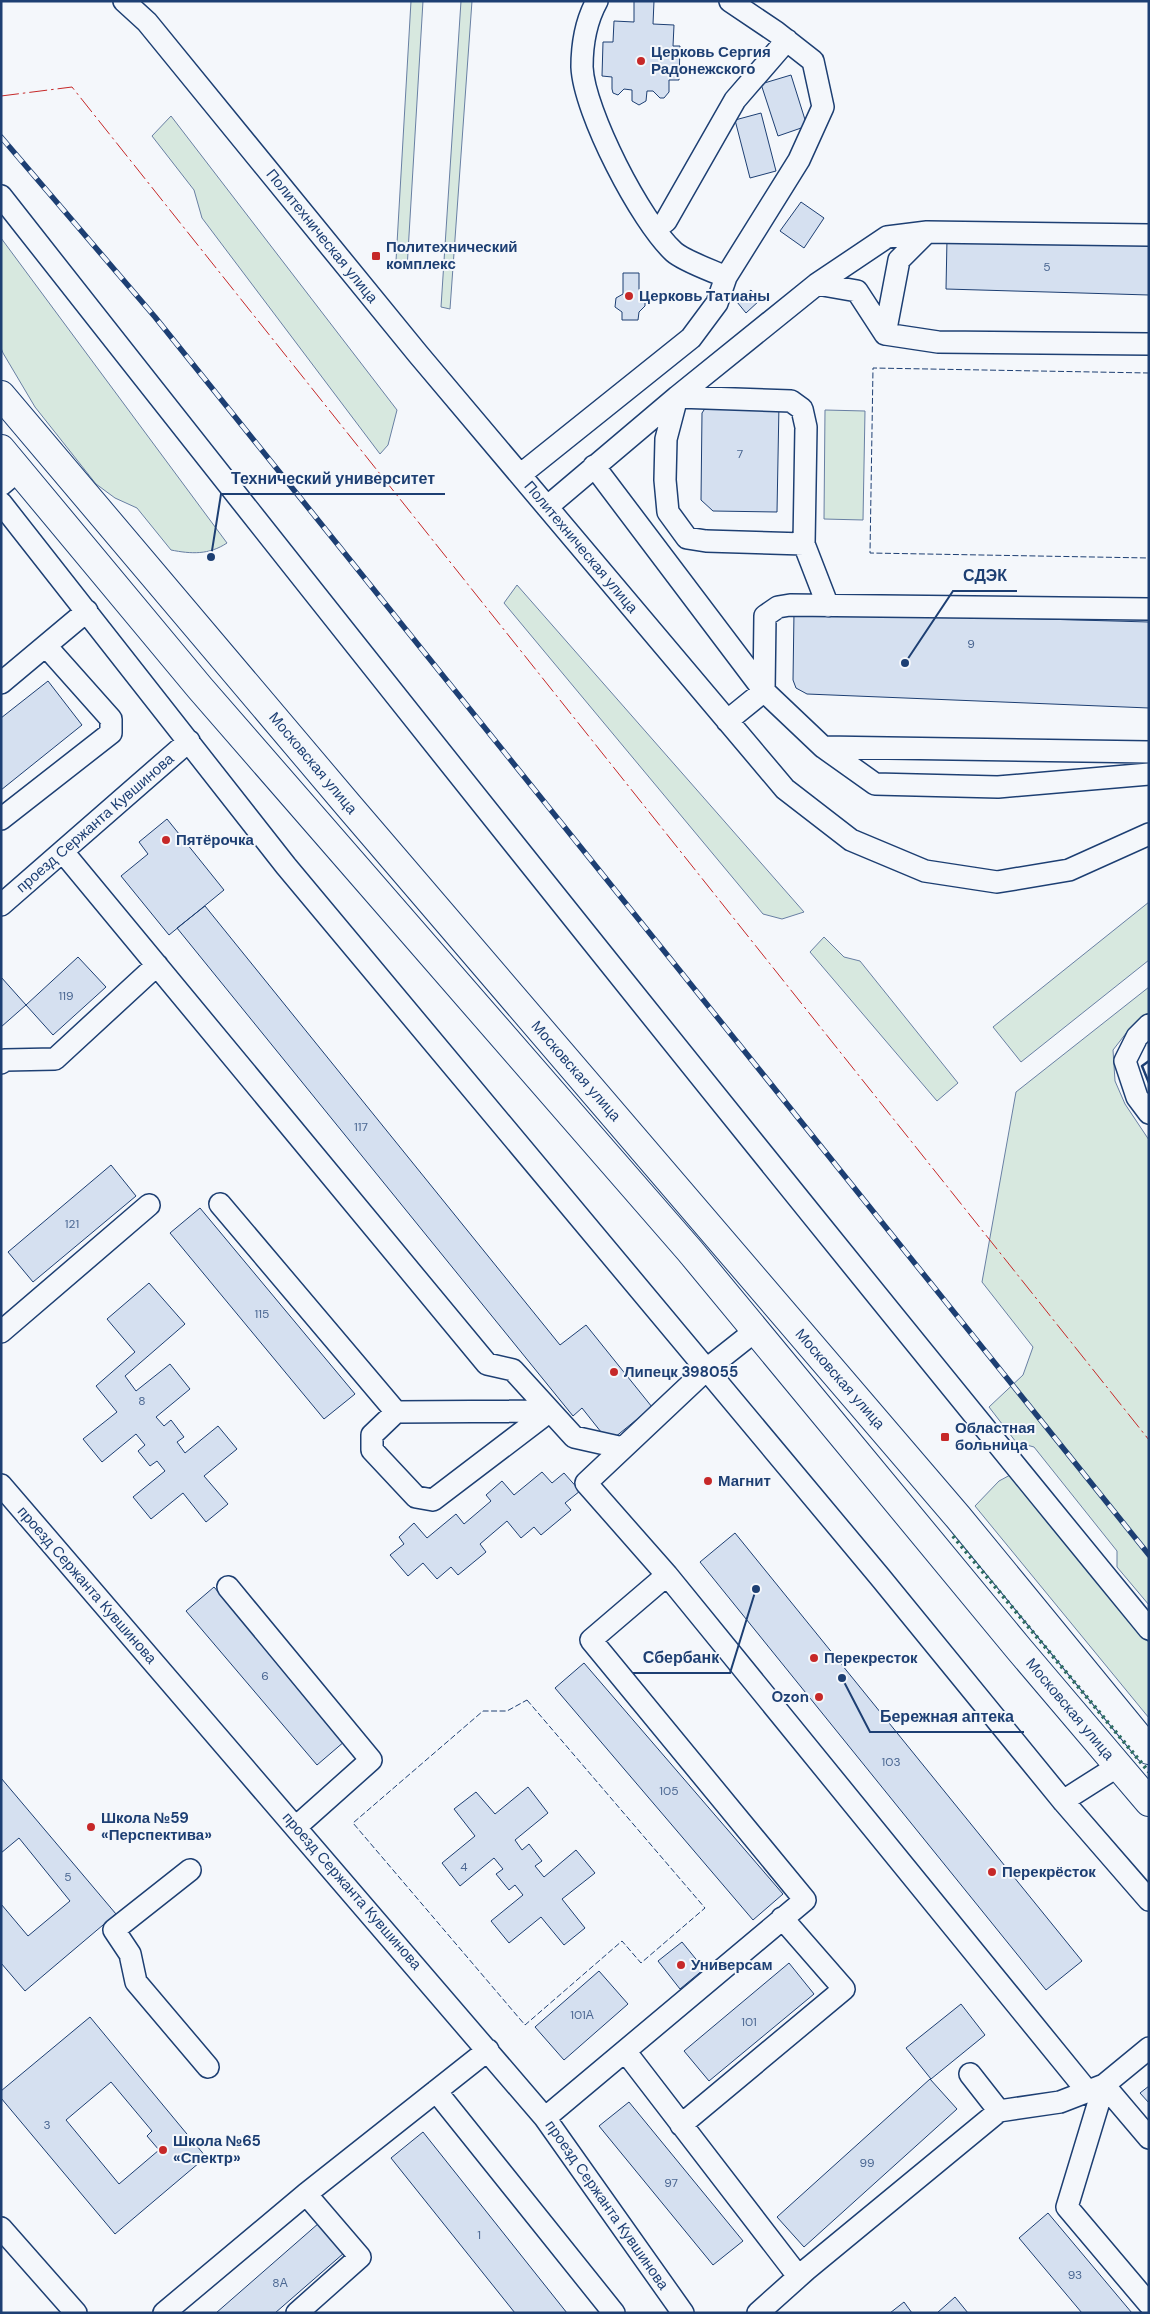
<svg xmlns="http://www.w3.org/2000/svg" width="1150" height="2314" font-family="'DM Sans',sans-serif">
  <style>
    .green { fill: #d7e8df; stroke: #687fa3 }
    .building { fill: #d5e0f0; stroke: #1d3f73; fill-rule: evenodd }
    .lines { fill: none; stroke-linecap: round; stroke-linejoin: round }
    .minor-casing { stroke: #1d3f73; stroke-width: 24 }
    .major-casing { stroke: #1d3f73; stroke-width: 30 }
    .minor { stroke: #f4f7fb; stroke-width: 21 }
    .major { stroke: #f4f7fb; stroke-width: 28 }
    .rail-casing { stroke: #1d3f73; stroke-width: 5.5 }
    .rail { stroke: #f4f7fb; stroke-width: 4; stroke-dasharray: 11; stroke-linecap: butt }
    .hedge { stroke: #2c6c60; stroke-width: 4; stroke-dasharray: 2.5 4; stroke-linecap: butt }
    .fence { stroke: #1d3f73; stroke-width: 1; stroke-dasharray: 6 2.5; stroke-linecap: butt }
    .wall { stroke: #1d3f73; stroke-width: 2.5 }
    .power { stroke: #c62828; stroke-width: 1; stroke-dasharray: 18 4 2.5 4; stroke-linecap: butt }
    .poi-dot { fill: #c62828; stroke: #f4f7fb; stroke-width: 2 }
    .labels { text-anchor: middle; stroke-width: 4; stroke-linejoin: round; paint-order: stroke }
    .number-label { font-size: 12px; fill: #4b6792 }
    .poi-label { font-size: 15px; font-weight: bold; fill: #1d3f73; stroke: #f4f7fb; text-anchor: start }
    .street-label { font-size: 15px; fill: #1d3f73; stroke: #f4f7fb }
    .leader { fill: none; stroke: #1d3f73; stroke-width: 2 }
    .callout-dot { fill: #1d3f73; stroke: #f4f7fb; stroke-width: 2 }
    .callout-label { font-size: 16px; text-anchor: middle; font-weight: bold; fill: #1d3f73; stroke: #f4f7fb; stroke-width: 4; stroke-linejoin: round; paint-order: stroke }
  </style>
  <rect width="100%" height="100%" fill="#f4f7fb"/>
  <!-- green -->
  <path class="green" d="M 411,1 L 423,1 L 407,269 L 396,261 Z
    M 461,1 L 472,1 L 450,309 L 441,307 Z
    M 171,116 L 397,410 L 388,445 L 380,454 L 202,218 L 194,190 L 152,136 Z
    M 1,238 L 227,543 C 209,555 191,554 171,550 L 137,508 L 115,498 L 96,484 L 35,407 L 3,353 L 1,348 Z
    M 825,410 L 865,411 L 863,520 L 824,519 Z
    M 517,585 L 804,912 L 782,919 L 763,914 L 504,603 Z
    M 1149,902 L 1149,960 L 1021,1062 L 993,1027 Z
    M 824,937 L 844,957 L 860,961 L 958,1083 L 937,1101 L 810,952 Z
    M 1149,987 L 1149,1015 L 1127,1032 L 1113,1050 L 1115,1081 L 1125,1104 L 1149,1140 L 1149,1605 L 1117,1567 L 1117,1551 L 1034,1447 L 1016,1442 L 989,1407 L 1023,1375 L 1033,1347 L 982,1282 L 1016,1092 Z
    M 1012,1474 L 1149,1643 L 1149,1718 L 975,1506 L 999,1481 Z"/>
  <!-- building -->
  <path class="building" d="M 634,1 L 654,1 L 653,24 L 674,25 L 673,46 L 680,46 L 679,80 L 669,80 L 669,92 L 664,98 L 660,98 L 653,91 L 647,91 L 646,101 L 639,105 L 632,101 L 632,90 L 624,89 L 618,95 L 613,93 L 612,89 L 612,77 L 602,76 L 603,42 L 613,42 L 614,21 L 634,22 Z
    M 791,75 L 807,126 L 778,136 L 761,84 Z
    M 761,113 L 776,171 L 750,178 L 735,120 Z
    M 801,202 L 824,218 L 804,248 L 780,231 Z
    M 947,239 L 1149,244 L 1149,295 L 946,289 Z
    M 623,273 L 639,273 L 639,295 L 645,301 L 645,306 L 639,312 L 638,320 L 622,320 L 622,312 L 615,307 L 616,298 L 623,294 Z
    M 751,290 L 760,300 L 746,313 L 737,302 Z
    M 708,404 L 779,404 L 777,512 L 713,511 L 701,500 L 702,413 Z
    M 794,612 L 1149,622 L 1149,708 L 807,694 L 796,688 L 793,680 Z
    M 48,681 L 82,725 L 1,790 L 1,718 Z
    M 167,819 L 224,890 L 169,935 L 121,876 L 148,854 L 139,842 Z
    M 205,906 L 560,1345 L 586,1325 L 652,1407 L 609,1442 L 582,1408 L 573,1416 L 177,928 Z
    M 78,957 L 106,987 L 53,1035 L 26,1005 Z
    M 1,977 L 26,1005 L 1,1027 Z
    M 111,1165 L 136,1196 L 33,1282 L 8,1252 Z
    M 200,1208 L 355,1394 L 324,1419 L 170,1233 Z
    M 149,1283 L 185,1324 L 125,1376 L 136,1391 L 170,1364 L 190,1389 L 156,1417 L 164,1426 L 171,1420 L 184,1437 L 177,1442 L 185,1453 L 218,1426 L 237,1449 L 204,1476 L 228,1504 L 206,1522 L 183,1493 L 151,1519 L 133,1497 L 165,1471 L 157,1461 L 150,1466 L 138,1451 L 145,1445 L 136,1434 L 102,1462 L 83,1439 L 117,1412 L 96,1386 L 135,1352 L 107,1319 Z
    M 542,1472 L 552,1483 L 564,1473 L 580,1491 L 565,1503 L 571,1510 L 541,1535 L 534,1527 L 521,1538 L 507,1521 L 480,1544 L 486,1552 L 458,1575 L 451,1567 L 437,1579 L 423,1563 L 408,1576 L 390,1555 L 404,1544 L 399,1537 L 414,1523 L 427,1538 L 456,1514 L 464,1524 L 491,1501 L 486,1495 L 502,1481 L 514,1495 Z
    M 735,1533 L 1082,1961 L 1046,1990 L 700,1562 Z
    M 214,1587 L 345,1741 L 317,1765 L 186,1611 Z
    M 584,1663 L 783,1894 L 753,1920 L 555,1688 Z
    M 1,1778 L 116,1914 L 25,1991 L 1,1963 L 1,1904 L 28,1936 L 70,1901 L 19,1838 L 1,1853 Z
    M 528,1787 L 548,1813 L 515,1840 L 522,1850 L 529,1844 L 542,1861 L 535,1866 L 544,1877 L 576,1850 L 595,1873 L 562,1899 L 585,1928 L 564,1945 L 541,1917 L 509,1943 L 491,1921 L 523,1895 L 515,1885 L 509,1890 L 496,1874 L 503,1869 L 494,1858 L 460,1886 L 442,1863 L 475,1836 L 454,1809 L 476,1792 L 495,1814 Z
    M 682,1942 L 704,1969 L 680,1989 L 658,1961 Z
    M 789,1963 L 814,1994 L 709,2081 L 684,2051 Z
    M 599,1971 L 628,2004 L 564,2060 L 535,2027 Z
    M 961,2004 L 985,2035 L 931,2079 L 906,2048 Z
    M 90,2017 L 206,2157 L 115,2234 L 1,2098 L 1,2091 ZM 111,2082 L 152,2131 L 147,2136 L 159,2150 L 119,2184 L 66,2120 Z
    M 930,2079 L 957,2109 L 804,2247 L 777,2217 Z
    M 1149,2086 L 1149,2103 L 1140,2093 Z
    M 629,2102 L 743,2241 L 713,2265 L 599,2126 Z
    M 423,2132 L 567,2313 L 515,2313 L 391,2158 Z
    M 1048,2213 L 1132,2313 L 1082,2313 L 1019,2238 Z
    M 319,2223 L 344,2253 L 275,2313 L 216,2313 Z
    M 955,2297 L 968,2313 L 937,2313 Z
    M 904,2302 L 912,2313 L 890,2313 Z"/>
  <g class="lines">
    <!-- minor casing -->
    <g class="minor-casing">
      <path id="minor" d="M 124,1 L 147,22 L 418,354 L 785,789 L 851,840 L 925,871 L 997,882 L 1069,870 L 1149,834
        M 597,1 C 586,21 582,45 582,67 C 584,112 641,222 674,252 C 684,261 713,271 726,277
        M 1,196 C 379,677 761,1156 1149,1629
        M 656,229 L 666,221 L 735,100 L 787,40
        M 817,284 L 857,291 L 885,334 L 899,260 L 927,232
        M 885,334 L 938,342 L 1149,344
        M 594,466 L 764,691 L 727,721
        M 520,475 L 691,338 L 717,303 L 726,277 L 799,160 L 823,107 L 813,61 L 776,32 L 730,1
        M 1,485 L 19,470
        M 1,503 L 286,866 L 880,1577 L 1063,1801 L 1149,1900
        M 547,507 L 677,397 L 817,284 L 887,237 L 927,232 L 1149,235
        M 804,544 L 806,427 L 802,409 L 791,401 L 677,397 L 666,439 L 665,480 L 668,512 L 687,538 L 706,541 L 804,544 L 828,606
        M 1149,609 L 790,605 L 778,607 L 765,616 L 764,691 L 823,747 L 1149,752
        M 1,683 L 87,611
        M 823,747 L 875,784 L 998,787 L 1149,774
        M 1,819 L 111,733 L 111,719 L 46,646
        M 63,852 L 487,1364 L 513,1370 L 574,1437 L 623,1448
        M 1,905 L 189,741
        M 1149,1025 L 1137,1037 L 1125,1061 L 1137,1097 L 1149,1113
        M 1,1063 L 5,1060 L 55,1059 L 157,965
        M 220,1204 L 396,1412 L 550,1411
        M 755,1331 L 707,1369 L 586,1483 L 667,1575 L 1088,2092
        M 1,1332 L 149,1205
        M 396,1412 L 372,1435 L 372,1450 L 416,1497 L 433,1500 L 550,1411
        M 1,1485 L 545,2118 L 683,2313
        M 228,1587 L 371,1760 L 297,1826
        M 1063,1801 L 1118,1766
        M 190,1870 L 114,1930 L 130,1954 L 136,1982 L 208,2067
        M 625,2051 L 798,2276
        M 970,2074 L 999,2111
        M 1104,2085 L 1067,2207 L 1149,2304
        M 1104,2085 L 1149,2138
        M 436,2091 L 614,2313
        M 545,2118 L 805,1900 L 591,1640 L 667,1575
        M 681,2125 L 844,1989 L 782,1918
        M 1,2228 L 76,2313
        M 164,2313 L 306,2194 L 488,2050
        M 297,2313 L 360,2257 L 306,2194
        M 758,2313 L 806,2270 L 999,2111 L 1060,2102 L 1104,2085 L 1149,2048"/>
    </g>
    <!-- major casing -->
    <g class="major-casing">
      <path id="major" d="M 1,395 L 348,805 L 958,1517 L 1149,1750
        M 1,449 L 200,688 L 690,1251 L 1019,1649 L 1149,1802"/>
    </g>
    <!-- minor -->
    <use href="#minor" class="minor"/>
    <!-- major -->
    <use href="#major" class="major"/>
    <!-- rail casing -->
    <g class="rail-casing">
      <path id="rail" d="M 1,137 L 155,317 L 1149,1555"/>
    </g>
    <!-- rail -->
    <use href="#rail" class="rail"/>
    <!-- hedge -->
    <path class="hedge" d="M 953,1536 L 1149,1772"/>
    <!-- fence -->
    <path class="fence" d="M 1149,373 L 873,368 L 870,553 L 1149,558
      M 527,1700 L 705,1908 L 641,1963 L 622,1941 L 525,2025 L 353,1823 L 483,1711 L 507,1711 Z"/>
    <!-- wall -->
    <path class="wall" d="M 1149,1061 L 1142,1066 L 1149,1083"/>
    <!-- power -->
    <path class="power" d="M 1,96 L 72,87 L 1149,1440"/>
  </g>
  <!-- markers -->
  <g class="poi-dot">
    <circle cx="641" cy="61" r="5"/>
    <rect x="371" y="251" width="10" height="10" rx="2.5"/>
    <circle cx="629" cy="296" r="5"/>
    <circle cx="166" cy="840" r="5"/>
    <circle cx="614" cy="1372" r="5"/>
    <rect x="940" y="1432" width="10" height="10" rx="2.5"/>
    <circle cx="708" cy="1481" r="5"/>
    <circle cx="814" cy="1658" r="5"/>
    <circle cx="819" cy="1697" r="5"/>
    <circle cx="91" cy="1827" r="5"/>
    <circle cx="992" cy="1872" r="5"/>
    <circle cx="681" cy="1965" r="5"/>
    <circle cx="163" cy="2150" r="5"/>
  </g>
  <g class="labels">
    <!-- number labels -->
    <g class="number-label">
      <text x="1047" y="271">5</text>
      <text x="740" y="458">7</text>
      <text x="971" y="648">9</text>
      <text x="66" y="1000">119</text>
      <text x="361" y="1131">117</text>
      <text x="72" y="1228">121</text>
      <text x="262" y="1318">115</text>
      <text x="142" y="1405">8</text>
      <text x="265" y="1680">6</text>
      <text x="891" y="1766">103</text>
      <text x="669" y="1795">105</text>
      <text x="464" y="1871">4</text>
      <text x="68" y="1881">5</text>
      <text x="582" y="2019">101А</text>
      <text x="749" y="2026">101</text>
      <text x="47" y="2129">3</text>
      <text x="867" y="2167">99</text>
      <text x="671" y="2187">97</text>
      <text x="479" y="2239">1</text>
      <text x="1075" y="2279">93</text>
      <text x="280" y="2287">8А</text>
    </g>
    <!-- poi labels -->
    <g class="poi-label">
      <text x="651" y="57">Церковь Сергия<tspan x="651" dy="17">Радонежского</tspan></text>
      <text x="386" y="252">Политехнический<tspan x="386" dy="17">комплекс</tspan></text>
      <text x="639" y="301">Церковь Татианы</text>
      <text x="176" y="845">Пятёрочка</text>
      <text x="624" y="1377">Липецк 398055</text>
      <text x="955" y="1433">Областная<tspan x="955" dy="17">больница</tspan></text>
      <text x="718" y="1486">Магнит</text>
      <text x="824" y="1663">Перекресток</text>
      <text x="809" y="1702" text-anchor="end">Ozon</text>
      <text x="101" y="1823">Школа №59<tspan x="101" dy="17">«Перспектива»</tspan></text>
      <text x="1002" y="1877">Перекрёсток</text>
      <text x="691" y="1970">Универсам</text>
      <text x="173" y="2146">Школа №65<tspan x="173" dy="17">«Спектр»</tspan></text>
    </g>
    <!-- street labels -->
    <g class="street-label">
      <text transform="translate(322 236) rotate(51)" y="5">Политехническая улица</text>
      <text transform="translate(581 547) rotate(50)" y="5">Политехническая улица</text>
      <text transform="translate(313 763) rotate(50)" y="5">Московская улица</text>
      <text transform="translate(95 823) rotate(-41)" y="5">проезд Сержанта Кувшинова</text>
      <text transform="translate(576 1071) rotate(49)" y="5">Московская улица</text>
      <text transform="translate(840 1379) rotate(49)" y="5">Московская улица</text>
      <text transform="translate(87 1585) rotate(49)" y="5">проезд Сержанта Кувшинова</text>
      <text transform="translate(1070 1709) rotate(50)" y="5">Московская улица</text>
      <text transform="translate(352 1891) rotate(49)" y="5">проезд Сержанта Кувшинова</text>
      <text transform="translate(607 2205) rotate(55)" y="5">проезд Сержанта Кувшинова</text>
    </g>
  </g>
  <!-- callouts -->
  <path class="leader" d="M211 557L221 494H445M905 663L953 591H1017M756 1589L730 1673H633M842 1678L870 1732H1024"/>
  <g class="callout-dot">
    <circle cx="211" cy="557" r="5"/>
    <circle cx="905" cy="663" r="5"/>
    <circle cx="756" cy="1589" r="5"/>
    <circle cx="842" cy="1678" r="5"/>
  </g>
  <g class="callout-label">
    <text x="333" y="484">Технический университет</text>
    <text x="985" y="581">СДЭК</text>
    <text x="681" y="1663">Сбербанк</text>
    <text x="947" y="1722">Бережная аптека</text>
  </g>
  <!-- border -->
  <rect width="1150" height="2314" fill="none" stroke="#1d3f73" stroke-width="5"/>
</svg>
